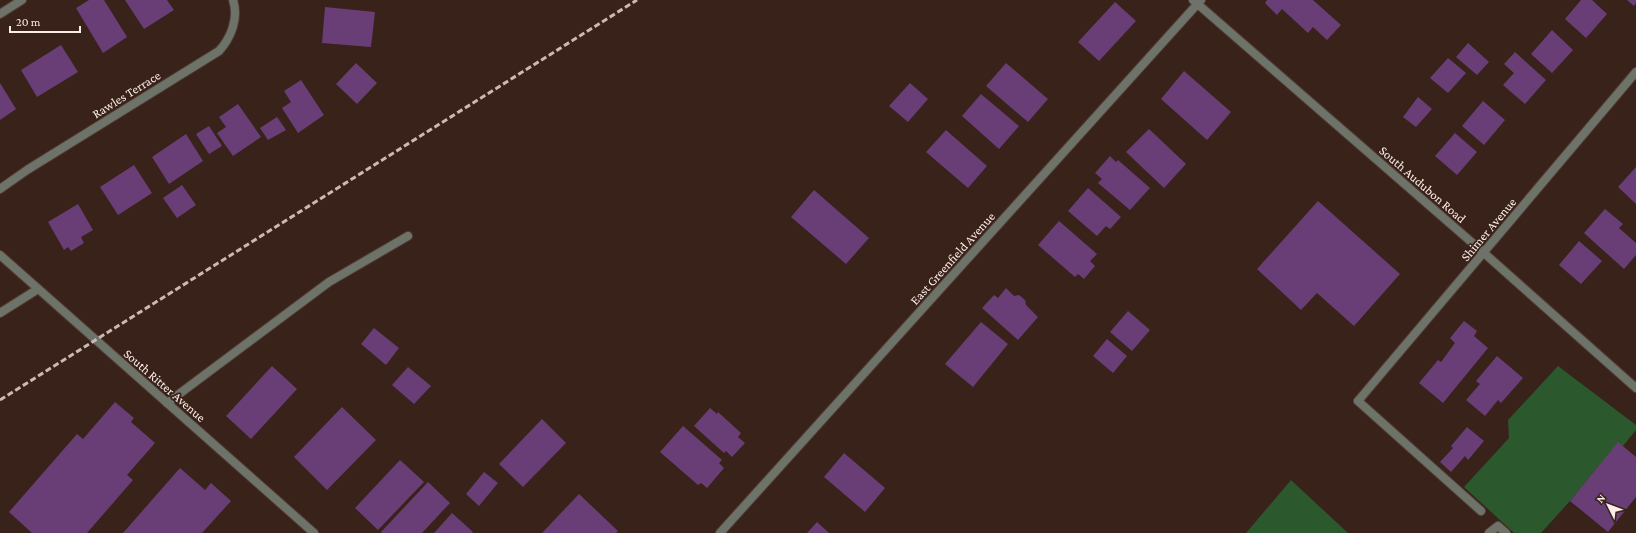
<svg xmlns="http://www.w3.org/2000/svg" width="1636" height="533" font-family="'Crimson Pro',serif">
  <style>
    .green { fill: #2b582d }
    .building { fill: #693e76 }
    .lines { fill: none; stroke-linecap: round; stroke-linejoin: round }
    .service-casing { stroke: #533e37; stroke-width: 10 }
    .minor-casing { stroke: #533e37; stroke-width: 10 }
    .tertiary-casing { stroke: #533e37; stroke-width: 10 }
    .service { stroke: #6e7369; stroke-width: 8 }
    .minor { stroke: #6e7369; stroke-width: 8 }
    .tertiary { stroke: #6e7369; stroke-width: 8 }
    .rail { stroke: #cbbab4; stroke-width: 3; stroke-dasharray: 6 3; stroke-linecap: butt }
    .labels { text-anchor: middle; stroke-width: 3.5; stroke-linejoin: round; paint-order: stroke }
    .street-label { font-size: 13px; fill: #fcede7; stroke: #38221a }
  </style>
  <rect width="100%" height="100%" fill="#38221a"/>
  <!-- green -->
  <path class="green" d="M 1558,366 L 1636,425 L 1636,430 L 1623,446 L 1618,443 L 1570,501 L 1541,533 L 1514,533 L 1464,487 L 1509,438 L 1508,420 Z
    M 1291,480 L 1348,533 L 1246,533 Z"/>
  <!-- building -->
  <path class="building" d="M 89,0 L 104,0 L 127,37 L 103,53 L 76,8 Z
    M 125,0 L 167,0 L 174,10 L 144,29 Z
    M 1267,0 L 1313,0 L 1341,25 L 1327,40 L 1313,27 L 1308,33 L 1282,9 L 1277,15 L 1265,3 Z
    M 1581,0 L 1592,0 L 1607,14 L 1586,38 L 1565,19 Z
    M 1627,0 L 1636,0 L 1636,3 L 1634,6 Z
    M 1115,2 L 1136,21 L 1099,61 L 1078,42 Z
    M 325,7 L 375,12 L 371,47 L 322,43 Z
    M 1552,30 L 1573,50 L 1552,73 L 1531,54 Z
    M 1468,43 L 1489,62 L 1477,75 L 1456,57 Z
    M 61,45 L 78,72 L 37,97 L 21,70 Z
    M 1515,52 L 1546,80 L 1525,104 L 1503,85 L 1514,73 L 1504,64 Z
    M 1448,58 L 1466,73 L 1448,93 L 1430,78 Z
    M 356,63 L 377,83 L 357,104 L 336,84 Z
    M 1006,63 L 1048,99 L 1028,122 L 986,86 Z
    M 1184,71 L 1231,112 L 1207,140 L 1161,99 Z
    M 301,80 L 324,115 L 298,133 L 282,108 L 291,102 L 284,91 Z
    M 0,83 L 16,109 L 0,120 Z
    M 910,83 L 928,99 L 908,122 L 889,106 Z
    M 981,94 L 1019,126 L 999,149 L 962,116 Z
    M 1418,97 L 1432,109 L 1416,127 L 1403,117 Z
    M 1483,101 L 1505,120 L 1484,145 L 1462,126 Z
    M 238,104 L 261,137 L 233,156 L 217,133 L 226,127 L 219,117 Z
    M 277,117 L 286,130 L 268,140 L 260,128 Z
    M 209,126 L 222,146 L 209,154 L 196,134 Z
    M 1149,129 L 1186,164 L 1164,188 L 1126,152 Z
    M 946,130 L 987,166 L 968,188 L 926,152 Z
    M 1455,133 L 1477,152 L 1457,175 L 1435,156 Z
    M 186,134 L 203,161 L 169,184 L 152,157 Z
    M 1110,156 L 1116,162 L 1118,160 L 1150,188 L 1130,210 L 1098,183 L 1102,179 L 1095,173 Z
    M 134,165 L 152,193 L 118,215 L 100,187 Z
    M 1636,167 L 1636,204 L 1618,187 Z
    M 182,185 L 196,205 L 177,218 L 163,198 Z
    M 1088,188 L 1121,217 L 1110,229 L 1106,226 L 1097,236 L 1068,211 Z
    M 814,190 L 869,238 L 846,264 L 791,217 Z
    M 1318,201 L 1400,274 L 1354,326 L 1317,293 L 1301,310 L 1257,269 Z
    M 78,204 L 93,230 L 81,237 L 84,243 L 71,251 L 68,247 L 64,250 L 48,222 Z
    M 1605,209 L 1623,224 L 1619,228 L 1636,243 L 1636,255 L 1624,269 L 1584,233 Z
    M 1059,221 L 1097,254 L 1090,261 L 1095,266 L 1084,279 L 1078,274 L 1075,277 L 1038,245 Z
    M 1579,241 L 1602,261 L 1581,284 L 1559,265 Z
    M 1006,288 L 1014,296 L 1019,295 L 1025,300 L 1026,305 L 1038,317 L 1018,340 L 982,308 L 994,295 L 998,298 Z
    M 1128,311 L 1150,330 L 1132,351 L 1110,332 Z
    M 1464,321 L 1477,331 L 1474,336 L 1488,348 L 1443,403 L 1419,383 L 1438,360 L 1441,362 L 1455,343 L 1450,338 Z
    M 981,322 L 1008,344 L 973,387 L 945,364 Z
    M 374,328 L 399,348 L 386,365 L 361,344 Z
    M 1107,339 L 1127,356 L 1113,373 L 1093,356 Z
    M 1497,356 L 1523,378 L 1501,403 L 1498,400 L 1485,416 L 1466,400 L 1480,384 L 1476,381 Z
    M 272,366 L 297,389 L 251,439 L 226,416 Z
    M 408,367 L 431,386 L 414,404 L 392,385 Z
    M 115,402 L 134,418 L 131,422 L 155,443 L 127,475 L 133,480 L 87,533 L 32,533 L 9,512 L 77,434 L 83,439 Z
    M 342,407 L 376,440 L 327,490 L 294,457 Z
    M 710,408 L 717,414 L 718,412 L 741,433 L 738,437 L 745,443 L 732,457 L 726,451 L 724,453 L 694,426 Z
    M 542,419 L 566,443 L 523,487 L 499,464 Z
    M 683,426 L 722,460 L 719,463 L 724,468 L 707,488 L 701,483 L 698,485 L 660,452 Z
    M 1467,427 L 1484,441 L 1468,460 L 1465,456 L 1451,472 L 1440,462 L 1453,448 L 1451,446 Z
    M 1618,442 L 1636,457 L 1636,497 L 1608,532 L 1570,501 Z
    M 844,453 L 885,488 L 865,512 L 824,477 Z
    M 400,460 L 424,482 L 378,530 L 355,508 Z
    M 180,468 L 205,490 L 211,483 L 231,501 L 202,533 L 123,533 Z
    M 484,472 L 498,483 L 479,506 L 466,494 Z
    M 428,482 L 450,503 L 422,533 L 382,533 L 381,532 Z
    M 579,494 L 618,531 L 616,533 L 542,533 Z
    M 452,513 L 473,532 L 472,533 L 434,533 Z
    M 817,522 L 829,533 L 807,533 Z"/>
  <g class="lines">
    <!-- service casing -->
    <g class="service-casing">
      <path id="service" d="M 1358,401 L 1481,511
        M 167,403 L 329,282 L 408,236
        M 1489,533 L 1498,526 L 1506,533"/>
    </g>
    <!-- minor casing -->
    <g class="minor-casing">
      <path id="minor" d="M 1193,0 L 1484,253 L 1636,388
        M 0,14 L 22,0
        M 0,189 L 27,170 L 219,51 C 231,38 239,18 233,0
        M 0,313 L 38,289
        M 1358,401 L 1636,72
        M 720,533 L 1201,0"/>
    </g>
    <!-- tertiary casing -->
    <g class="tertiary-casing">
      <path id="tertiary" d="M 0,255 L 314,533"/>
    </g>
    <!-- service -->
    <use href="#service" class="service"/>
    <!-- minor -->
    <use href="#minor" class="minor"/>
    <!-- tertiary -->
    <use href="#tertiary" class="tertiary"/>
    <!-- rail -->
    <path class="rail" d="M 0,400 L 637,0"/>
  </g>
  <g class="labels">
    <!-- street labels -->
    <g class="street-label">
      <text transform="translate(126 94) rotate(-32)" y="5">Rawles Terrace</text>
      <text transform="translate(1423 184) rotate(41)" y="5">South Audubon Road</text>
      <text transform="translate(1488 229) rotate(-50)" y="5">Shimer Avenue</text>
      <text transform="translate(952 258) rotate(-48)" y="5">East Greenfield Avenue</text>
      <text transform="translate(165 385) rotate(41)" y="5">South Ritter Avenue</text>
    </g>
  </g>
  <!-- north arrow -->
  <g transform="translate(1608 505) rotate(312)" stroke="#38221a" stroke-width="3" paint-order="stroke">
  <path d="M0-3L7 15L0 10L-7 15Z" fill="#fcede7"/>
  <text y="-6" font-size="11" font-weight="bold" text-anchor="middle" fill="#fcede7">N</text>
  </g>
  <!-- scale -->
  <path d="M10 26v6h70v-6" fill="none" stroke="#fcede7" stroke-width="2"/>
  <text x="16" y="26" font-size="12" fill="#fcede7" stroke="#38221a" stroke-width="3" paint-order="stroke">20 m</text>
</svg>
